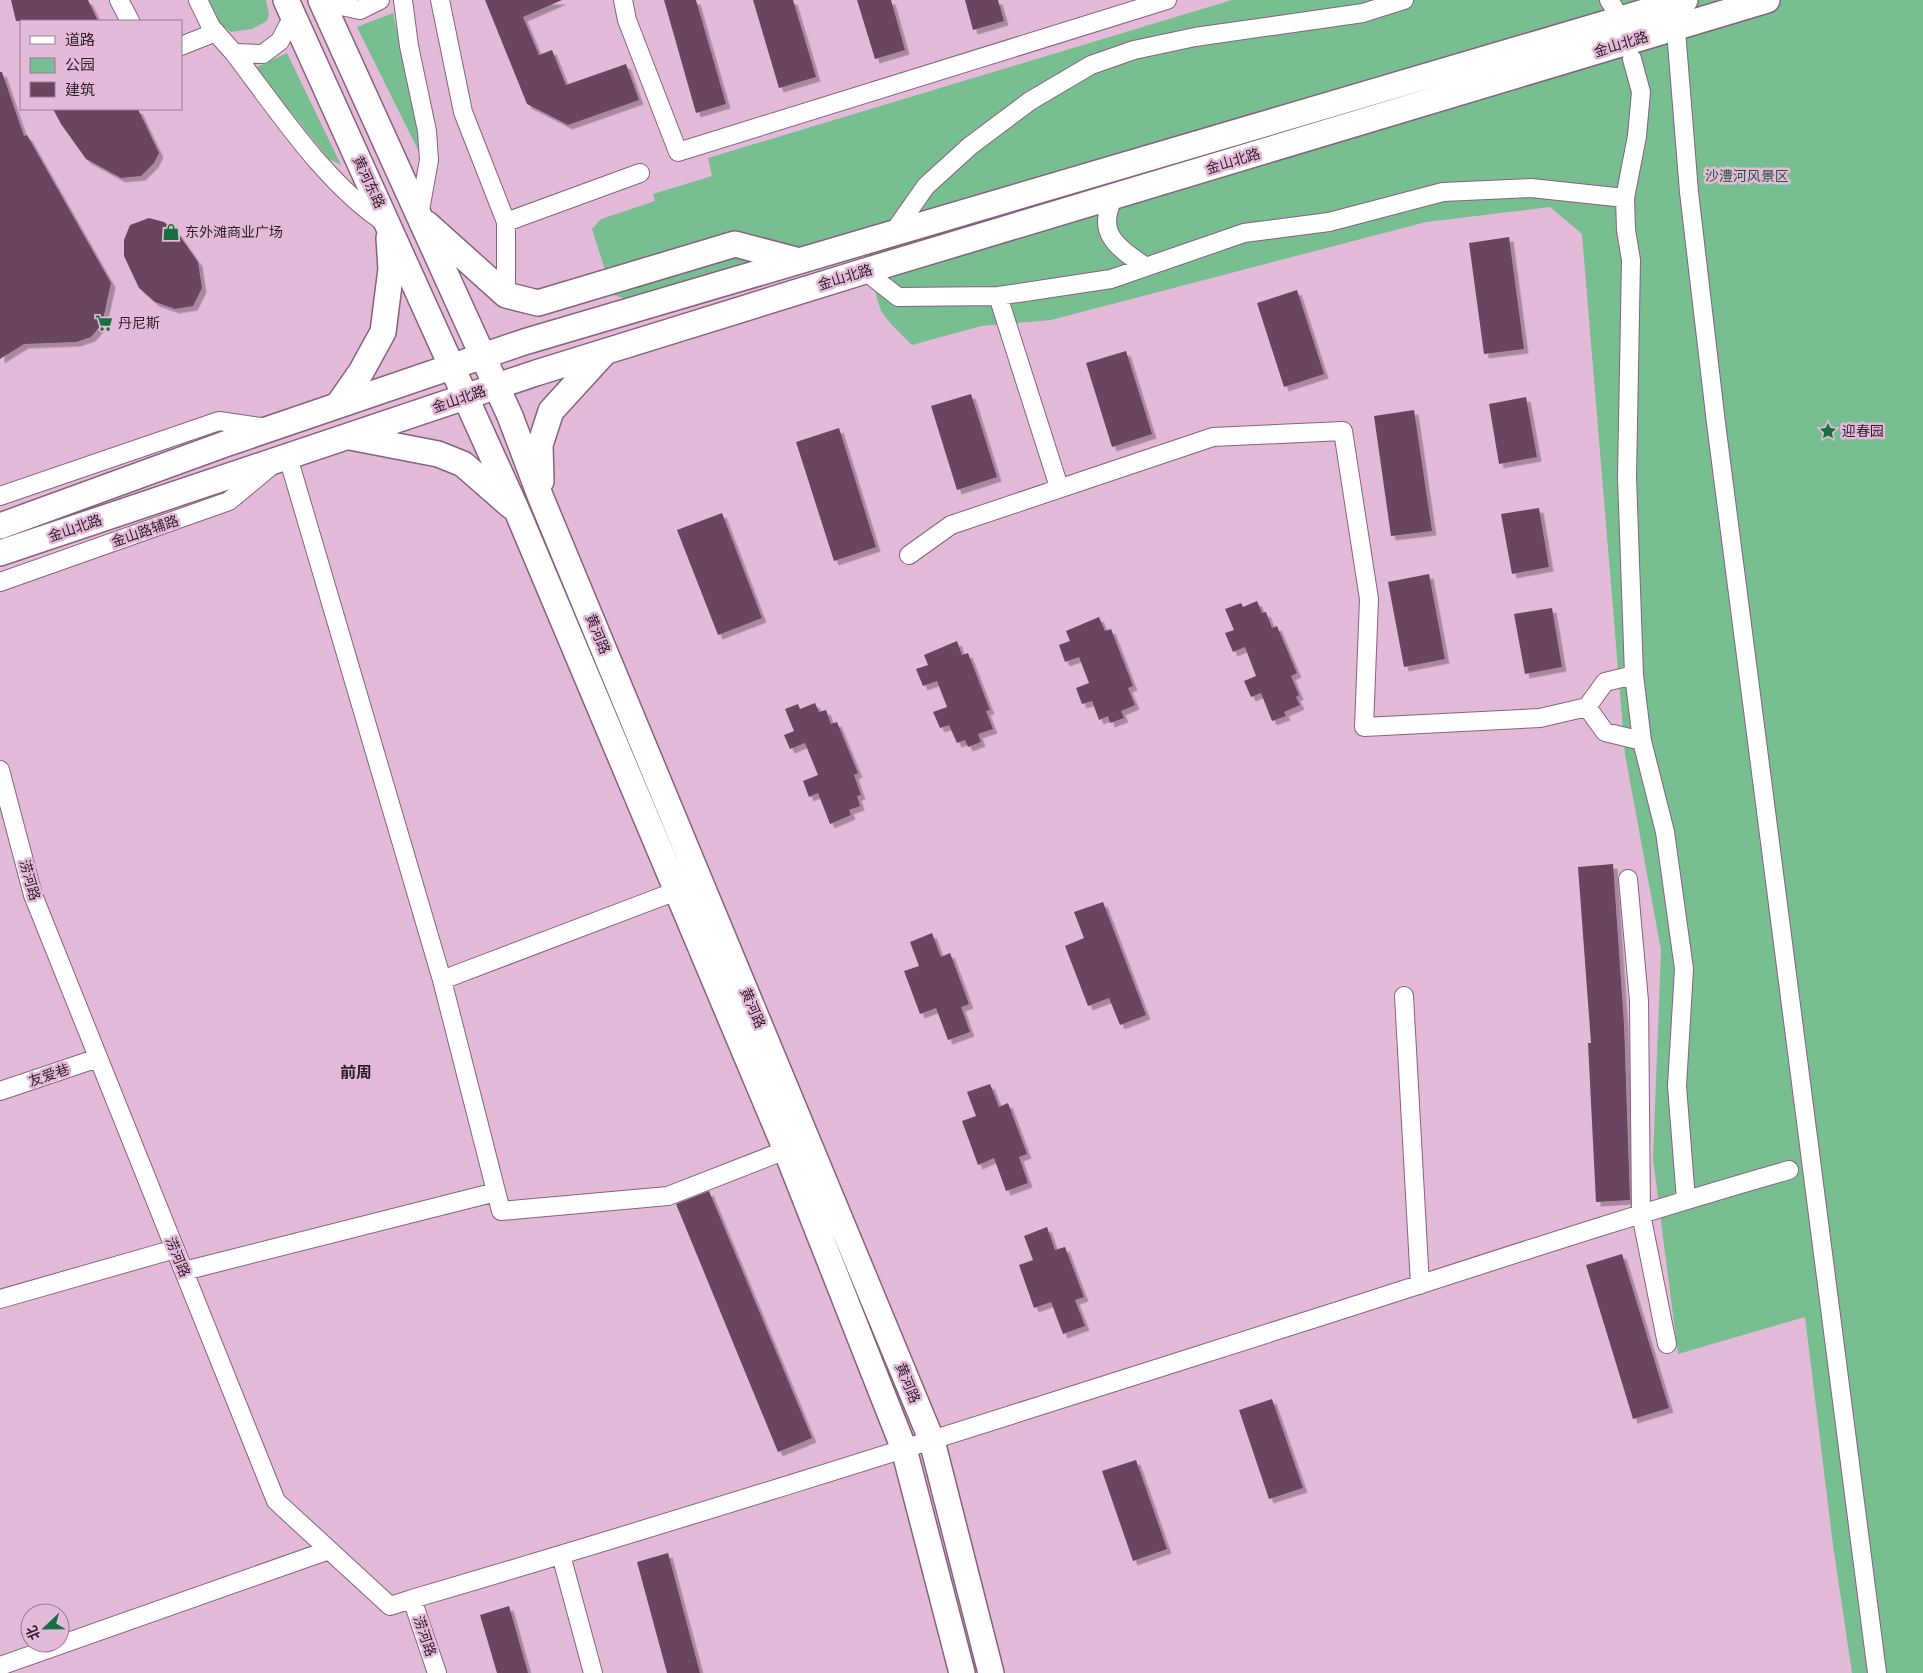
<svg xmlns="http://www.w3.org/2000/svg" width="1923" height="1673" font-family="'Asap Condensed','Noto Sans SC',sans-serif">
  <style>
    .green { fill: #77be91 }
    .building { fill: #694560; filter: url(#shadow) }
    .lines { fill: none; stroke-linecap: round; stroke-linejoin: round }
    .street-casing { stroke: #87627e; stroke-width: 20 }
    .secondary-casing { stroke: #87627e; stroke-width: 28 }
    .street { stroke: #fff; stroke-width: 18 }
    .secondary { stroke: #fff; stroke-width: 25 }
    .labels { text-anchor: middle; stroke-width: 5; stroke-linejoin: round; paint-order: stroke }
    .street-label { font-size: 14px; fill: #2c1d29; stroke: #e4bad9 }
    .park-label { font-size: 14px; fill: #24573a; stroke: #e4bad9 }
    .poi-label { font-size: 14px; fill: #2c1d29; stroke: #e4bad9; text-anchor: start }
    .quarter-label { font-size: 16px; font-weight: bold; fill: #2c1d29; stroke: #e4bad9 }
  </style>
  <defs>
    <filter id="shadow"><feDropShadow dx="4.5" dy="4.5" stdDeviation="0" flood-color="#0004"/></filter>
  </defs>
  <rect width="100%" height="100%" fill="#e4bad9"/>
  <!-- green -->
  <path class="green" d="M 206,0 L 266,0 L 269,14 L 267,21 L 252,29 L 231,32 L 217,22 Z
    M 1232,0 L 1923,0 L 1923,1673 L 1852,1673 L 1833,1545 L 1805,1317 L 1678,1354 L 1653,1159 L 1661,950 L 1625,754 L 1582,234 L 1550,207 L 1426,222 L 1051,320 L 981,326 L 912,345 L 891,324 L 881,311 L 857,234 L 631,300 L 613,295 L 592,229 L 601,219 L 655,201 L 653,194 L 712,176 L 708,158 Z
    M 393,13 L 420,140 L 418,150 L 357,27 Z
    M 287,53 L 341,165 L 329,159 L 255,68 Z"/>
  <!-- building -->
  <path class="building" d="M 11,0 L 88,0 L 98,21 L 16,21 Z
    M 485,0 L 562,0 L 523,17 L 539,55 L 552,50 L 566,85 L 626,64 L 639,100 L 568,125 L 527,104 Z
    M 664,0 L 696,0 L 726,104 L 696,113 Z
    M 753,0 L 793,0 L 816,77 L 779,88 Z
    M 857,0 L 891,0 L 905,50 L 875,59 Z
    M 965,0 L 998,0 L 1004,21 L 973,30 Z
    M 0,72 L 2,72 L 24,136 L 27,135 L 111,283 L 102,324 L 91,337 L 76,342 L 24,344 L 0,359 Z
    M 53,109 L 138,109 L 159,153 L 154,163 L 141,176 L 121,178 L 86,159 L 61,124 Z
    M 149,218 L 164,222 L 177,232 L 198,262 L 202,288 L 193,306 L 175,309 L 155,302 L 139,288 L 124,256 L 124,240 L 130,225 Z
    M 1509,237 L 1524,349 L 1484,354 L 1469,243 Z
    M 1297,290 L 1324,374 L 1284,387 L 1257,303 Z
    M 1126,351 L 1152,434 L 1112,447 L 1086,363 Z
    M 971,394 L 997,477 L 957,490 L 931,406 Z
    M 1526,397 L 1537,457 L 1499,464 L 1489,404 Z
    M 1414,410 L 1432,531 L 1391,536 L 1374,416 Z
    M 839,428 L 876,547 L 834,561 L 796,442 Z
    M 1539,508 L 1549,567 L 1512,574 L 1501,514 Z
    M 722,513 L 762,618 L 718,635 L 677,530 Z
    M 1429,574 L 1445,659 L 1404,667 L 1388,582 Z
    M 1257,601 L 1262,613 L 1266,612 L 1272,628 L 1277,626 L 1297,673 L 1291,676 L 1299,695 L 1296,697 L 1300,705 L 1284,712 L 1286,716 L 1272,721 L 1261,693 L 1251,697 L 1244,681 L 1256,676 L 1245,647 L 1233,652 L 1225,633 L 1234,630 L 1225,609 L 1241,603 L 1243,607 Z
    M 1552,608 L 1562,667 L 1525,674 L 1514,614 Z
    M 1099,617 L 1105,631 L 1111,629 L 1133,686 L 1128,688 L 1135,705 L 1121,711 L 1124,718 L 1110,723 L 1108,716 L 1099,720 L 1092,701 L 1082,704 L 1076,688 L 1089,683 L 1079,657 L 1065,662 L 1059,645 L 1070,641 L 1066,631 Z
    M 957,641 L 962,655 L 968,653 L 990,710 L 986,711 L 993,729 L 978,734 L 981,742 L 968,747 L 965,740 L 957,743 L 949,725 L 940,728 L 933,712 L 947,707 L 937,681 L 923,686 L 916,669 L 928,665 L 924,655 Z
    M 815,703 L 819,712 L 826,710 L 831,724 L 837,722 L 858,773 L 854,775 L 861,795 L 857,796 L 860,806 L 849,810 L 851,815 L 830,824 L 818,793 L 809,797 L 803,781 L 818,775 L 805,743 L 790,749 L 784,735 L 794,731 L 785,709 L 798,704 L 800,709 Z
    M 1613,864 L 1624,1024 L 1630,1200 L 1596,1202 L 1588,1043 L 1591,1043 L 1578,867 Z
    M 1103,902 L 1146,1015 L 1120,1025 L 1109,998 L 1088,1006 L 1065,946 L 1084,938 L 1074,912 Z
    M 932,933 L 941,957 L 950,953 L 969,1004 L 961,1007 L 970,1032 L 948,1040 L 936,1008 L 920,1014 L 904,971 L 919,966 L 910,942 Z
    M 990,1084 L 999,1107 L 1008,1103 L 1027,1154 L 1019,1157 L 1028,1183 L 1006,1191 L 994,1158 L 978,1165 L 962,1121 L 976,1116 L 967,1092 Z
    M 709,1191 L 812,1438 L 778,1452 L 676,1204 Z
    M 1047,1227 L 1055,1250 L 1065,1247 L 1084,1297 L 1075,1300 L 1085,1326 L 1063,1334 L 1051,1302 L 1034,1308 L 1019,1265 L 1033,1260 L 1024,1236 Z
    M 1622,1254 L 1669,1408 L 1633,1419 L 1586,1265 Z
    M 1272,1399 L 1303,1488 L 1269,1499 L 1239,1410 Z
    M 1136,1460 L 1167,1549 L 1133,1561 L 1102,1471 Z
    M 668,1553 L 700,1673 L 667,1673 L 637,1562 Z
    M 509,1606 L 528,1673 L 497,1673 L 480,1615 Z"/>
  <g class="lines">
    <!-- street casing -->
    <g class="street-casing">
      <path id="street" d="M 119,0 L 130,21
        M 198,0 L 211,27 L 234,53 L 263,54 L 280,41 L 293,16
        M 403,0 L 409,46 L 427,131 L 429,160 L 419,216
        M 440,0 L 463,112 L 506,222 L 506,295
        M 623,0 L 627,20 L 678,152 L 1167,0
        M 1609,0 L 1614,8
        M 322,2 L 360,10 L 380,0
        M 1675,18 L 1689,192 L 1716,423 L 1877,1673
        M 181,46 L 216,32
        M 234,53 C 279,112 326,185 388,225
        M 1632,59 L 1641,92 L 1637,136 L 1625,198 L 1626,230 L 1631,260 L 1627,477 L 1634,675 L 1642,741 L 1665,832 L 1684,969 L 1677,1086 L 1686,1200
        M 1114,197 C 1095,233 1117,247 1146,267
        M 506,222 L 640,173
        M 893,233 L 926,186 L 970,146 L 1030,101 L 1091,65 L 1134,50 L 1195,37 L 1363,13 L 1404,0
        M 865,271 L 898,297 L 998,296 L 1111,279 L 1244,233 L 1329,222 L 1443,192 L 1531,188 L 1625,198
        M 998,296 L 1059,487
        M 288,457 L 442,980 L 501,1211 L 668,1196 L 786,1150
        M 0,496 L 219,421 L 268,428
        M 909,555 L 951,525 L 1213,437 L 1343,431 L 1369,599 L 1364,727 L 1540,718 L 1587,707 L 1605,682 L 1634,675
        M 0,582 L 229,501 L 271,466
        M 1587,707 L 1605,732 L 1642,741
        M 0,770 L 33,895 L 276,1501 L 390,1606 L 412,1599 L 437,1673
        M 1628,879 L 1639,1001 L 1641,1214 L 1667,1344
        M 442,980 L 687,887
        M 1404,996 L 1420,1285
        M 0,1091 L 98,1058
        M 184,1271 L 496,1192
        M 0,1299 L 175,1249
        M 561,1555 L 593,1673
        M 412,1599 C 716,1510 1017,1413 1319,1317 C 1475,1267 1631,1215 1789,1170
        M 0,1666 L 329,1550"/>
    </g>
    <!-- secondary casing -->
    <g class="secondary-casing">
      <path id="secondary" d="M 286,0 L 517,511 L 786,1150 L 904,1449 L 962,1673
        M 321,0 L 510,416 L 541,498 L 932,1441 L 991,1673
        M 427,224 L 506,295 L 538,303 L 735,244 L 796,260
        M 338,405 L 361,372 L 383,332 L 391,269 L 389,238
        M 350,437 L 438,454 L 463,464 L 511,506
        M 541,481 L 540,445 L 551,411 L 604,353
        M 0,526 L 225,444 L 524,342 L 1685,0
        M 0,553 L 536,373 L 865,271 L 1767,0"/>
    </g>
    <!-- street -->
    <use href="#street" class="street"/>
    <!-- secondary -->
    <use href="#secondary" class="secondary"/>
  </g>
  <!-- icons -->
  <defs>
    <g id="shop-bare" transform="scale(1.35)"><path d="M-5-2.5h2.3a2.7 3.5 0 0 1 5.4 0H5L5.5 6h-11ZM-1.5-2.5h3a1.5 2.3 0 0 0-3 0Z" fill="#176f42" stroke="#e4bad9" stroke-width="2.5" paint-order="stroke"/></g>
    <g id="supermarket-bare" transform="scale(1.35)"><path d="M-6-5.5h2.5l.6 2H6L4.5 2H-2.5L-4.4-4H-6ZM-1.5 3.2a1.3 1.3 0 1 0 .1 0ZM3 3.2a1.3 1.3 0 1 0 .1 0Z" fill="#176f42" stroke="#e4bad9" stroke-width="2.5" paint-order="stroke"/></g>
    <g id="sight-bare" transform="scale(1.35)"><path d="M0-6L1.8-2.2L6-1.7L2.9 1.2L3.7 5.4L0 3.3L-3.7 5.4L-2.9 1.2L-6-1.7L-1.8-2.2Z" fill="#176f42" stroke="#e4bad9" stroke-width="2.5" paint-order="stroke"/></g>
  </defs>
  <g fill-rule="evenodd">
    <use href="#shop-bare" x="171" y="232"/>
    <use href="#supermarket-bare" x="104" y="323"/>
    <use href="#sight-bare" x="1828" y="431"/>
  </g>
  <g class="labels">
    <!-- street labels -->
    <g class="street-label">
      <text transform="translate(1621 44) rotate(-17)" y="5">金山北路</text>
      <text transform="translate(1233 161) rotate(-17)" y="5">金山北路</text>
      <text transform="translate(369 182) rotate(65)" y="5">黄河东路</text>
      <text transform="translate(845 277) rotate(-17)" y="5">金山北路</text>
      <text transform="translate(459 399) rotate(-19)" y="5">金山北路</text>
      <text transform="translate(75 528) rotate(-19)" y="5">金山北路</text>
      <text transform="translate(145 531) rotate(-19)" y="5">金山路辅路</text>
      <text transform="translate(598 634) rotate(68)" y="5">黄河路</text>
      <text transform="translate(30 880) rotate(74)" y="5">涝河路</text>
      <text transform="translate(753 1008) rotate(67)" y="5">黄河路</text>
      <text transform="translate(49 1075) rotate(-19)" y="5">友爱巷</text>
      <text transform="translate(178 1257) rotate(68)" y="5">涝河路</text>
      <text transform="translate(908 1383) rotate(68)" y="5">黄河路</text>
      <text transform="translate(425 1636) rotate(71)" y="5">涝河路</text>
    </g>
    <!-- park labels -->
    <g class="park-label">
      <text x="1747" y="181">沙澧河风景区</text>
    </g>
    <!-- poi labels -->
    <g class="poi-label">
      <text x="185" y="237">东外滩商业广场</text>
      <text x="118" y="328">丹尼斯</text>
      <text x="1842" y="436">迎春园</text>
    </g>
    <!-- quarter labels -->
    <g class="quarter-label">
      <text x="356" y="1078">前周</text>
    </g>
  </g>
  <!-- legend -->
  <rect x="20" y="20" width="162" height="90" fill="#e4bad9" stroke="#9a7b93"/>
  <rect x="30" y="36" width="25" height="8" fill="#ffffff" stroke="#9a7b93"/>
  <text x="65" y="45" font-size="15" fill="#2c1d29">道路</text>
  <rect x="30" y="58" width="25" height="15" fill="#77be91" stroke="#9a7b93"/>
  <text x="65" y="70" font-size="15" fill="#2c1d29">公园</text>
  <rect x="30" y="82" width="25" height="15" fill="#694560" stroke="#9a7b93"/>
  <text x="65" y="95" font-size="15" fill="#2c1d29">建筑</text>
  <!-- north arrow -->
  <g transform="translate(45 1628) rotate(248)"><circle r="24" fill="#e4bad9" stroke="#9a7b93"/>
  <path d="M0-4L9 19L0 12L-9 19Z" fill="#176f42"/>
  <text y="-8" font-size="14" font-weight="bold" text-anchor="middle" fill="#2c1d29">北</text>
  </g>
</svg>
